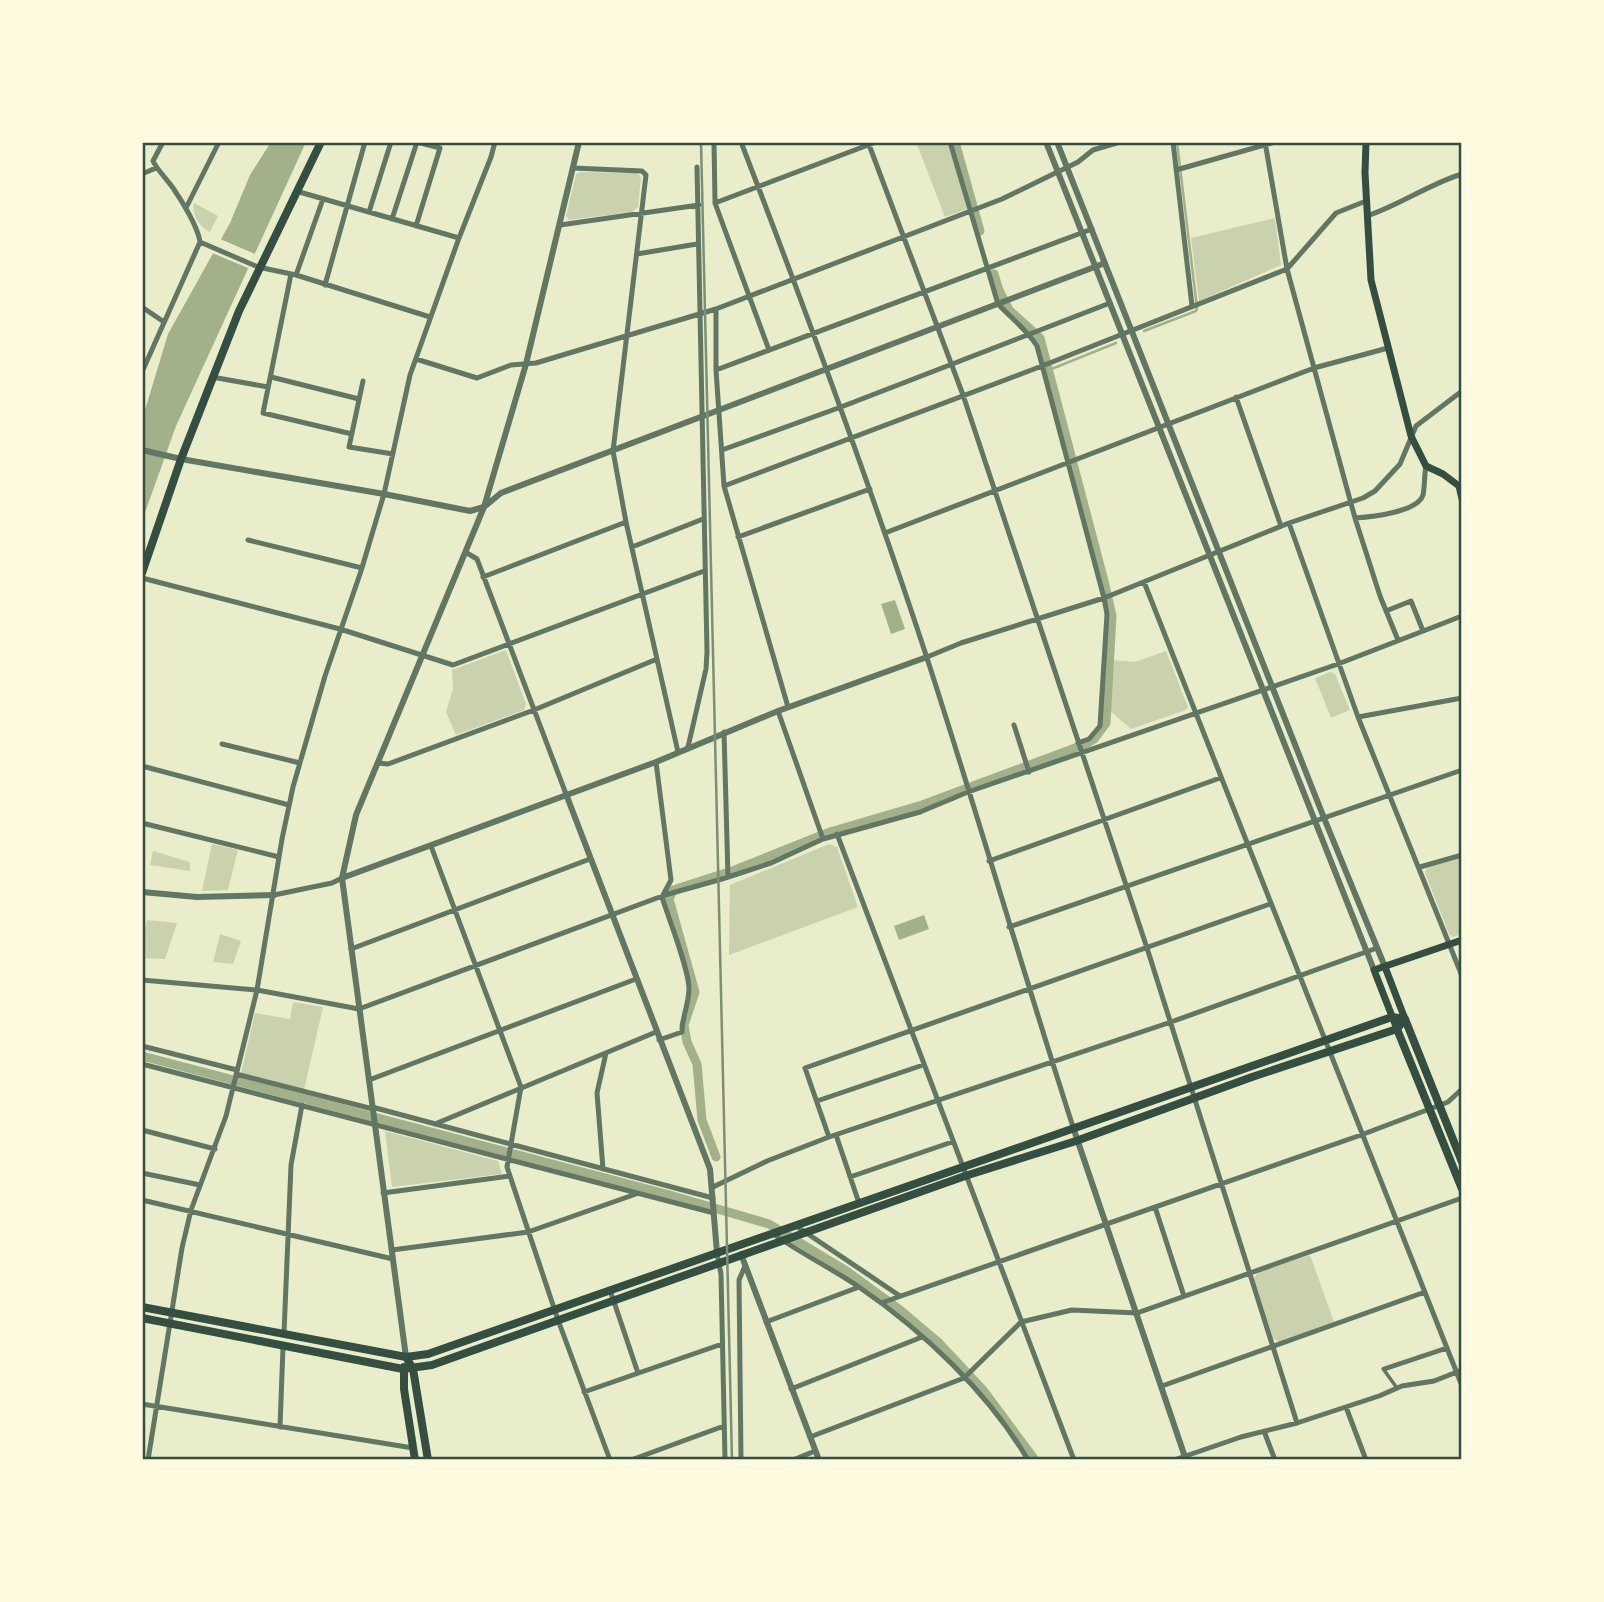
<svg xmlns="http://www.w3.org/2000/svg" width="1604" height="1602" font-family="Barlow,sans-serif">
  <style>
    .green { fill: #cad2ad }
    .water { fill: #a3b18a }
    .pier { fill: #e9edc9 }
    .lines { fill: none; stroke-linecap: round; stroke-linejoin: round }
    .stream { stroke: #a3b18a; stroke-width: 2.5 }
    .canal { stroke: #a3b18a; stroke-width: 9 }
    .pedestrian { stroke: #617663; stroke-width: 3.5 }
    .minor { stroke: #617663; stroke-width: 5 }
    .tertiary { stroke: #617663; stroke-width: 6 }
    .secondary { stroke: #344e41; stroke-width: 7 }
    .primary { stroke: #344e41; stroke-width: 8 }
    .trunk { stroke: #344e41; stroke-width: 8 }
    .rail { stroke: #7c8e77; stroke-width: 2.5 }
    .neatline { fill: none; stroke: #344e41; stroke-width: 2.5 }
  </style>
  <rect width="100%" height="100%" fill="#e9edc9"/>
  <!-- green -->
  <path class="green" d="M 916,142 L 948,142 L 967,209 L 945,217 Z
    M 580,172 L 637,173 L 641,177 L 638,207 L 632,212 L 569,220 L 566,216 L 576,174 Z
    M 194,203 L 218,216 L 210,232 C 200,228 191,214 194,203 Z
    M 1275,218 L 1281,265 L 1199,301 L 1191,238 Z
    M 506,650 L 526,704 L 524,710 L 456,735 L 446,712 L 453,689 L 452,670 Z
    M 1166,651 L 1188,707 L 1186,710 L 1131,729 L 1109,710 L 1112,660 L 1135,662 Z
    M 1330,672 L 1335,674 L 1350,710 L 1331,718 L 1315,678 Z
    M 212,844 L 238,850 L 228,890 L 202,891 Z
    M 829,844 L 837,847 L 858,907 L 729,955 L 730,885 Z
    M 153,851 L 190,862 L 190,871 L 150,865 Z
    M 1462,858 L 1462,934 L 1453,937 L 1449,934 L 1425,873 L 1427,868 Z
    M 147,920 L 177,923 L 165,959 L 142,958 L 142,943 Z
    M 220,934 L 241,941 L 233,964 L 213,962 Z
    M 293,1002 L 323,1007 L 304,1090 L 241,1073 L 255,1013 L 290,1019 Z
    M 385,1131 L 498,1161 L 502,1174 L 392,1187 Z
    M 1310,1255 L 1334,1322 L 1279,1342 L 1273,1338 L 1254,1278 L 1258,1272 Z"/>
  <!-- water -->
  <path class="water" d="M 271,142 L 306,142 L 176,426 L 142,521 L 142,420 L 168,334 L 230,223 L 250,175 Z
    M 895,600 L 905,629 L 891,634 L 881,604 Z
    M 924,915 L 929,929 L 899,940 L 894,926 Z"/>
  <!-- pier -->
  <path class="pier" d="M 218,238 L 255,254 L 248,268 L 210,252 Z"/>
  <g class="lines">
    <!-- stream -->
    <path class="stream" d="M 1144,331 L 1196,311 L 1197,308 L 1177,142
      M 1049,370 L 1116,343"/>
    <!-- canal -->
    <path class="canal" d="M 955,142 L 980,231
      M 142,1056 L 666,1194 L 769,1224 L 845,1270 L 900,1310 L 939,1343 L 983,1390 L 1035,1460
      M 716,1157 L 702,1120 L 697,1064 L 687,1042 L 684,1025 L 695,992 L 669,899 L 673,890 L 735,870 L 830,832 L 922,805 L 1086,744 L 1094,739 L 1106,723 L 1112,616 L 1105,585 L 1040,338 L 1009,310 L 999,290 L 994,274"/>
    <!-- pedestrian -->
    <path class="pedestrian" d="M 1384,1370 L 1397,1388"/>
    <!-- minor -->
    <path class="minor" d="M 163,142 L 153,161 C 158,171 166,178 173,188 C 182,201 198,227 200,242
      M 714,142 L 715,203 L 769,350
      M 741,142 C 806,311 869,482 926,655 C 977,812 1023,972 1074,1130
      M 868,142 L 963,395 L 1147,948 L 1297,1423
      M 950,142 L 998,304 C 1011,318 1027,330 1037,346 L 1104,598 L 1107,614 L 1100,726 L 1089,739 L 1078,743
      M 1173,142 L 1192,306
      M 1265,142 L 1287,269 L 1355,518 L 1380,596 L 1398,640
      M 573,168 L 642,171 L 646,175 L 613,451 L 626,522 L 678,752
      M 1176,170 L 1275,142
      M 142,174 L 156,168
      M 296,191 L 459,238
      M 715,203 L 876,142
      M 186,208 L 219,142
      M 369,212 L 391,142
      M 1367,216 C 1400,205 1429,184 1462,174
      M 392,219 L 417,142
      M 560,225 L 699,205
      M 416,226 L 440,148 L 417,142
      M 200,242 L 258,267 L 296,275 L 430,317
      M 637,254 L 697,244
      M 291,274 L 263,413 L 352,434
      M 296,275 L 323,199
      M 325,285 L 365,142
      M 142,307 L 164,322
      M 716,309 L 716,370 L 724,486 L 788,707
      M 416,359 L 477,378 L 511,365 L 536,363 L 716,309 L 1002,199 L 1078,162 L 1093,150 L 1120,142
      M 716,370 L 1092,229
      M 142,372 L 200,242
      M 212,377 L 268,387
      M 271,377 L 359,399
      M 363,381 L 349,447 L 393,454
      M 1236,397 L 1281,526
      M 722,450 L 841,407 L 1110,303
      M 724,486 L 1042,366 L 1287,269 L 1336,213 L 1366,201
      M 1355,518 C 1371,517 1418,512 1423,495 C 1425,486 1424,476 1426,466
      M 1289,523 L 1358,717 L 1462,976
      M 885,533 L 1314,368 L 1388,348
      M 738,537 L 870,489
      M 248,540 L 362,568
      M 632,547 L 703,519
      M 467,553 L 477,559 L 566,794
      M 483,577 L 626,522
      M 142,578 L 340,629 L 453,665 L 704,571
      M 1144,582 L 1462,1386
      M 1386,611 L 1411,601 L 1423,631
      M 927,657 L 961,643 L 1104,598 L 1289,523 L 1363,498 L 1375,491 L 1400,464 L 1416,426 L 1462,391
      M 778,711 L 823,839 L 920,812 L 968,792 L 1338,664 L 1462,616
      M 1358,717 L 1462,698
      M 1014,725 L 1029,772
      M 724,732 L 728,877
      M 222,744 L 300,763
      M 688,747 L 706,669 L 707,652 L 697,167
      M 656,762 L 671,880 L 662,897 C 669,920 688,966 689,988 C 689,1004 682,1017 682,1032 L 659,1040
      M 378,763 L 388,764 L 534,710 L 657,659
      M 142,766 L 289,805
      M 142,823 L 279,857
      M 837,834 L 1074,1460
      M 431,846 L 521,1087 L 507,1167 L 558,1320 L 610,1460
      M 989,861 L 1220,778
      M 1420,867 L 1462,855
      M 274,895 L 332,883 L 342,878
      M 1270,904 L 805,1068 L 829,1137 L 1171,1022 L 1377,948
      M 1009,927 L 1462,770
      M 351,949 L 590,859
      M 142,980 L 257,990 L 359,1009 L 665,895 L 722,879 L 771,863 L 823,839
      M 142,1046 L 237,1070
      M 142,1064 L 714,1213
      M 236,1074 L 373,1109
      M 369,1080 L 636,979
      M 817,1101 L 923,1065
      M 372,1107 L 713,1198
      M 435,1124 L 656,1032
      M 142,1130 L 215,1149
      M 836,1135 L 859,1203
      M 603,1169 L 597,1093 L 606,1053
      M 142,1173 L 200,1185
      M 850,1177 L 952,1142
      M 713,1187 L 767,1161 L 829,1137
      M 383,1193 L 510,1176
      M 142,1200 L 393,1259
      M 1155,1207 L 1184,1296
      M 796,1226 L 900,1296
      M 772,1233 C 800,1253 831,1268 859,1287 C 923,1331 989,1393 1028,1460
      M 392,1250 L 528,1232 L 636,1194
      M 717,1253 L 721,1274 L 725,1460
      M 610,1290 L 638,1373
      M 881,1303 L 1361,1135 L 1448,1102 L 1462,1089
      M 766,1322 L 859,1287
      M 284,1333 L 291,1165 L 302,1105
      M 1384,1369 L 1447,1348
      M 1162,1386 L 1425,1292
      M 791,1389 L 922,1337
      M 584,1392 L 722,1344
      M 142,1404 L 413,1448
      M 1346,1407 L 1366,1460
      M 280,1427 L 283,1347
      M 1264,1431 L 1275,1460
      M 810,1437 L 964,1378 L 1021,1322 L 1072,1310 L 1137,1313 L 1462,1198
      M 148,1460 L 182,1248 L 191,1210 L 226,1116 L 257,990 L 282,839 L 293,787 L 325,676 L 361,571 L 384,494 L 410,375 L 459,238 L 491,157 L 495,142
      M 631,1460 L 724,1426
      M 741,1460 L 739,1280 L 745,1266
      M 793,1460 L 815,1451
      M 1174,1460 L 1241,1437 L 1297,1423 L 1379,1396 L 1402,1386 L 1434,1381 L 1462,1370"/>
    <!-- tertiary -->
    <path class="tertiary" d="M 1046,142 L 1374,970
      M 1057,142 L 1324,818 L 1385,967
      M 142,450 L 181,459 L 384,494 L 470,511 L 484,507 L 501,493 L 1105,263
      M 566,794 L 710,1169 L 717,1253
      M 342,878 L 656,762 L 778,711 L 927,657
      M 142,892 L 197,897 L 274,895
      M 1074,1130 L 1186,1460
      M 741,1254 L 819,1460
      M 406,1357 L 342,878 L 356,815 L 484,507 L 526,364 L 579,142"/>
    <!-- secondary -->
    <path class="secondary" d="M 1366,142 L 1365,173 L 1371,280 L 1411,436 L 1426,466 L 1443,474 L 1459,486 L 1462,499
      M 1385,967 L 1405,1019
      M 1397,1029 L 1374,970 L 1462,940"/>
    <!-- primary -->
    <path class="primary" d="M 1405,1019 L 1462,1162
      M 1397,1029 L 1462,1189
      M 142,1307 L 406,1357 L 428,1354 L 1392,1017 L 1405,1019
      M 142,1318 L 403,1369 L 432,1365 L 965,1176 L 1076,1141 L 1252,1077 L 1397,1029 L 1405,1019
      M 406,1357 L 413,1369 L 428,1460
      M 404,1367 L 404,1389 L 415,1460"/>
    <!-- trunk -->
    <path class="trunk" d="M 142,573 L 181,459 L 239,311 L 321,142"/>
    <!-- rail -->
    <path class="rail" d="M 701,142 L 732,1460"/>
  </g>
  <!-- border -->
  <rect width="1604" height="1602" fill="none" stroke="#fefae0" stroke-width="287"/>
  <rect x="144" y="144" width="1316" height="1314" class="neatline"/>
</svg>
